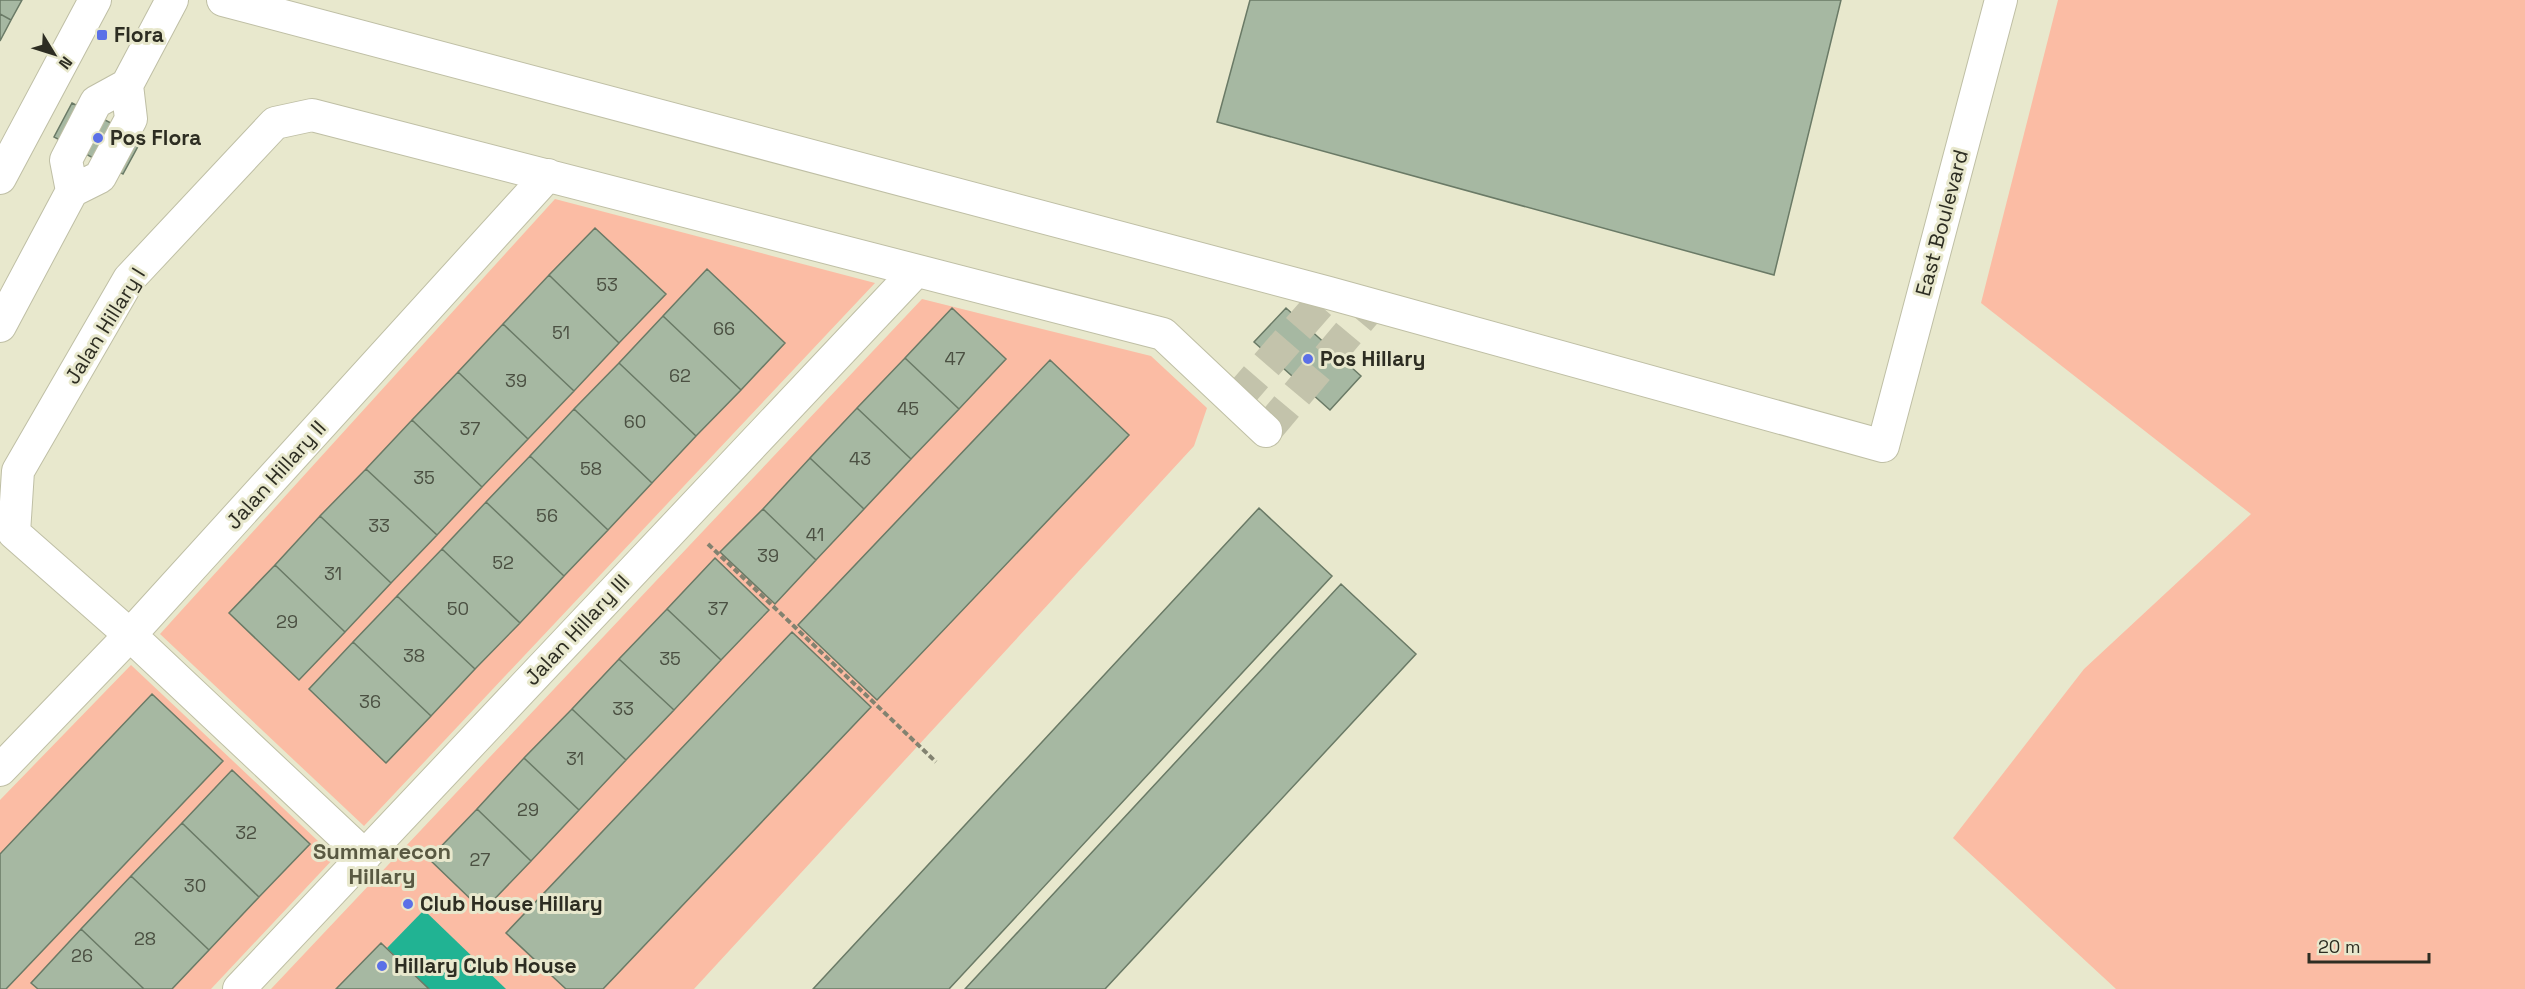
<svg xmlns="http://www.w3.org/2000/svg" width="2525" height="989" font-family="'Space Grotesk',sans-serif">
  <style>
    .green { fill: #fbbca4 }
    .water { fill: #21b393 }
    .building { fill: #a6b8a2; stroke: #6a7a66; stroke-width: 1.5 }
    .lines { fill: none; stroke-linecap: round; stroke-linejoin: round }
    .street-tunnel { stroke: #c3c3ab; stroke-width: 32; stroke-dasharray: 32 16; stroke-linecap: butt }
    .street-casing { stroke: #bfbfa5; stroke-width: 34 }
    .path { stroke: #828270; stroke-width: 4; stroke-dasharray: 6 3; stroke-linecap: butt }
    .street { stroke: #fff; stroke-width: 32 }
    .poi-dot { fill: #5b70e7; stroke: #e8e8cd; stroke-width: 2 }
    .labels { text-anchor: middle; stroke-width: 6; stroke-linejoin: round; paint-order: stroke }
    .number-label { font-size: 18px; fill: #4b5042 }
    .poi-label { font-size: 21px; font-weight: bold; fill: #2d2d22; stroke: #e8e8cd; text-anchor: start }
    .street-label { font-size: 21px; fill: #2d2d22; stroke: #e8e8cd }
    .neighbourhood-label { font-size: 22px; font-weight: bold; fill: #595942; stroke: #e8e8cd }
  </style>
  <rect width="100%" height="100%" fill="#e8e8cd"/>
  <!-- green -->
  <path class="green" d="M 2058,0 L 2525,0 L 2525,989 L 2116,989 L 1953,838 L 2084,669 L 2251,514 L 1981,303 Z
    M 555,199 L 875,283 L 364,826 L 160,634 Z
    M 922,299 L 1151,356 L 1207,408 L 1194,446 L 694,989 L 271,989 Z
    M 131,665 L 335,857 L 211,989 L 0,989 L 0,800 Z"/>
  <!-- water -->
  <path class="water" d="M 424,910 L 506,989 L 429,989 L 387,948 Z"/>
  <!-- building -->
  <path class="building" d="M 0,0 L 22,0 L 11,20 L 0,14 Z
    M 1250,0 L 1841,0 L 1774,275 L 1217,122 Z
    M 0,14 L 11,20 L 0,41 Z
    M 72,103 L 142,139 L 123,174 L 54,137 Z
    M 595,228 L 666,294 L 619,343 L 549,275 Z
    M 707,269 L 785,343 L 741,390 L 663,316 Z
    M 549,275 L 619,343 L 574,391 L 503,324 Z
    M 952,308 L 1006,359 L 959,409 L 905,358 Z
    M 1286,308 L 1361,376 L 1330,410 L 1254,342 Z
    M 663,316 L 741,390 L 696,436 L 619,363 Z
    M 503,324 L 574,391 L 528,439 L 458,372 Z
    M 905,358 L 959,409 L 911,459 L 857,408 Z
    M 1050,360 L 1129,435 L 877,700 L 798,625 Z
    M 619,363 L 696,436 L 652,483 L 574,409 Z
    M 458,372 L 528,439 L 482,487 L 412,420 Z
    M 857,408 L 911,459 L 864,509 L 810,458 Z
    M 574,409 L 652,483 L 608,530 L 530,456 Z
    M 412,420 L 482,487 L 437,535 L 366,469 Z
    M 530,456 L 608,530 L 564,576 L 486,502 Z
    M 810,458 L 864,509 L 816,560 L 763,509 Z
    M 366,469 L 437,535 L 391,583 L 320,516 Z
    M 486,502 L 564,576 L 520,623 L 442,549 Z
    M 1259,508 L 1332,576 L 949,989 L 813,989 Z
    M 763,509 L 816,560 L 775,604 L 720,552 Z
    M 320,516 L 391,583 L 345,632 L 275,565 Z
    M 442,549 L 520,623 L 475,669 L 397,596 Z
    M 715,558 L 769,610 L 721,660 L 667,609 Z
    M 275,565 L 345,632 L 299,680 L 229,613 Z
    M 1341,584 L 1416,654 L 1105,989 L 965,989 Z
    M 397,596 L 475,669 L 431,716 L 353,642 Z
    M 667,609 L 721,660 L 674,710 L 619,659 Z
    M 792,632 L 871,707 L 603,989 L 566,989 L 506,933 Z
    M 353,642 L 431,716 L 386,763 L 309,689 Z
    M 619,659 L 674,710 L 626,760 L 572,709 Z
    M 152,694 L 223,761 L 6,989 L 0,989 L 0,854 Z
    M 572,709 L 626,760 L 579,810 L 524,758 Z
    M 524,758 L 579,810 L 531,861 L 477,809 Z
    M 232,770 L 310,844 L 259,897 L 182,823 Z
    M 477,809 L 531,861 L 483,911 L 429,859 Z
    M 182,823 L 259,897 L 209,950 L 131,876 Z
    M 131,876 L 209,950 L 172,989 L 144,989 L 81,929 Z
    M 81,929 L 144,989 L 38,989 L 31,983 Z
    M 381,943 L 429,989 L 336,989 Z"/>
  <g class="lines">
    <!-- street-tunnel -->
    <path class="street-tunnel" d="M 1235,401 L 1329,293
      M 1266,431 L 1372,305"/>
    <!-- street casing -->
    <g class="street-casing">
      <path id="street" d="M 223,0 L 1329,293 L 1883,446 L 2001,0
        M 127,85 L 131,119 L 100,177 L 72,191 L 66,160 L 96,102 Z
        M 127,85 L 172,0
        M 0,178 L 95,0
        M 0,326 L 72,191
        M 0,770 L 130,635 L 548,175
        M 365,856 L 130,635 L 14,533 L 18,471 L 129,279 L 275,123 L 312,115 L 1163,334 L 1266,431
        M 239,989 L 915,272"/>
    </g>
    <!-- path -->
    <path class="path" d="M 708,544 L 936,762"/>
    <!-- street -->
    <use href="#street" class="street"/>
  </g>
  <!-- markers -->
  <g class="poi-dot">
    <rect x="96" y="29" width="12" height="12" rx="3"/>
    <circle cx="98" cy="138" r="6"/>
    <circle cx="1308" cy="359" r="6"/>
    <circle cx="408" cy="904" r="6"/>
    <circle cx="382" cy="966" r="6"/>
  </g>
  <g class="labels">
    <!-- number labels -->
    <g class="number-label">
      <text x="607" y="291">53</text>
      <text x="724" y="335">66</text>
      <text x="561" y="339">51</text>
      <text x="955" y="365">47</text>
      <text x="680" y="382">62</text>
      <text x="516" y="387">39</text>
      <text x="908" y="415">45</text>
      <text x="635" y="428">60</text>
      <text x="470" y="435">37</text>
      <text x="860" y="465">43</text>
      <text x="591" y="475">58</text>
      <text x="424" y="484">35</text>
      <text x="547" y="522">56</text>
      <text x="379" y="532">33</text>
      <text x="815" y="541">41</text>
      <text x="768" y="562">39</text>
      <text x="503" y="569">52</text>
      <text x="333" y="580">31</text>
      <text x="458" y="615">50</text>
      <text x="718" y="615">37</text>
      <text x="287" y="628">29</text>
      <text x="414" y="662">38</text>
      <text x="670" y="665">35</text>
      <text x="370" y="708">36</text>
      <text x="623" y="715">33</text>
      <text x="575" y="765">31</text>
      <text x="528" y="816">29</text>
      <text x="246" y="839">32</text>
      <text x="480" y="866">27</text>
      <text x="195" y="892">30</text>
      <text x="145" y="945">28</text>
      <text x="82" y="962">26</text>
    </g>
    <!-- poi labels -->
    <g class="poi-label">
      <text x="114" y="42">Flora</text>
      <text x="110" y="145">Pos Flora</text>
      <text x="1320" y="366">Pos Hillary</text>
      <text x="420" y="911">Club House Hillary</text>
      <text x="394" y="973">Hillary Club House</text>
    </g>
    <!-- street labels -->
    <g class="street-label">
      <text transform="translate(1942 223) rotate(-75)" y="7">East Boulevard</text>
      <text transform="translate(105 326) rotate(-58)" y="7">Jalan Hillary I</text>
      <text transform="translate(276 475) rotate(-48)" y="7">Jalan Hillary II</text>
      <text transform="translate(577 630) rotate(-47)" y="7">Jalan Hillary III</text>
    </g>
    <!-- neighbourhood labels -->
    <g class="neighbourhood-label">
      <text x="382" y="859">Summarecon<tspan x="382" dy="25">Hillary</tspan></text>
    </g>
  </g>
  <!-- north arrow -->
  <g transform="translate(54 54) rotate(128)" stroke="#e8e8cd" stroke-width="4.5" paint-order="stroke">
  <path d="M0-4.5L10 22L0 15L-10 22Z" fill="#2d2d22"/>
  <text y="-9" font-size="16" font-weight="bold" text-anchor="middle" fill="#2d2d22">N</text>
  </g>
  <!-- scale -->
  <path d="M2309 953v9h120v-9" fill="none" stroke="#2d2d22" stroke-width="3"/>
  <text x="2318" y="953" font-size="18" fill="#2d2d22" stroke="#e8e8cd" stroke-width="4.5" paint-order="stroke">20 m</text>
</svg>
